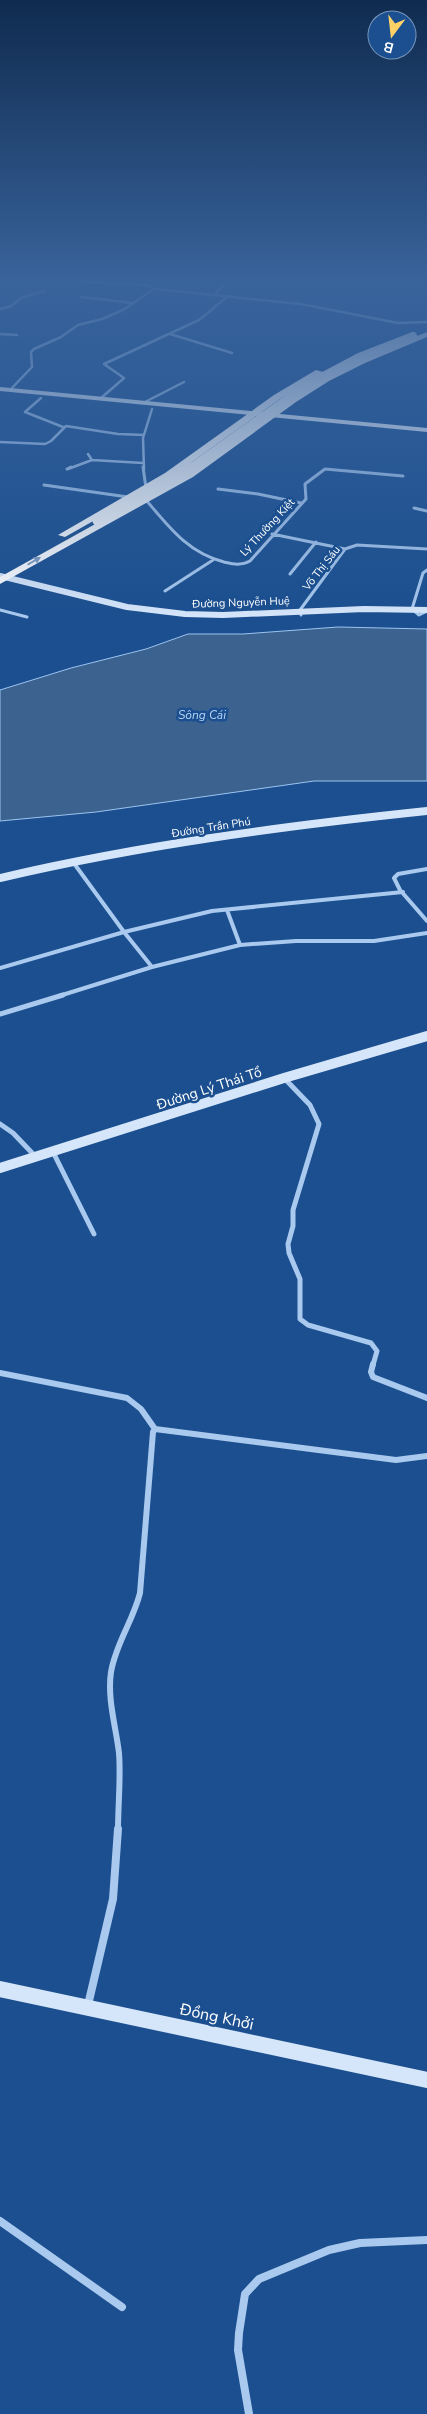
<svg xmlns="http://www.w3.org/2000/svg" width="427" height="2414" font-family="'Nunito Sans',sans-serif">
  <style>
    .water { fill: #3c6290; stroke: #9cc4f0 }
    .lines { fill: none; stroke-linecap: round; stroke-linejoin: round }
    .street-far5 { stroke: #a9c9ee; stroke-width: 2.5 }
    .street-far4 { stroke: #a9c9ee; stroke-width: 3 }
    .street-far3 { stroke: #a9c9ee; stroke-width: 4 }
    .street-far2 { stroke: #a9c9ee; stroke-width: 5 }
    .street-far1 { stroke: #a9c9ee; stroke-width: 6 }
    .street { stroke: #a9c9ee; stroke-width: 8 }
    .secondary-far3 { stroke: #d6e6fa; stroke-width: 6 }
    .secondary-far2 { stroke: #d6e6fa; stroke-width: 8 }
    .secondary-far1 { stroke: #d6e6fa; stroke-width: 10 }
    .secondary { stroke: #d6e6fa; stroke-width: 16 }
    .primary { fill: #f0f6ff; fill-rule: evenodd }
    .highway { fill: #fff; fill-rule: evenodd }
    .highway-bridge-far1 { stroke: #fff; stroke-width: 8 }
    .highway-bridge { stroke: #fff; stroke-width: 9 }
    .oneway { fill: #829ec1 }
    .labels { text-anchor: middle; stroke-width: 5; stroke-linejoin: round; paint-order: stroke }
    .far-street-label { font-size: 11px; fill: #fff; stroke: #1b4f8f }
    .far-water-label { font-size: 12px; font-style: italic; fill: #b5d3f5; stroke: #1b4f8f }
    .street-label { font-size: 14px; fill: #fff; stroke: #1b4f8f }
    .near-street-label { font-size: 16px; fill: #fff; stroke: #1b4f8f }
  </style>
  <rect width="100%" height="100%" fill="#1b4f8f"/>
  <!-- water -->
  <path class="water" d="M 338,627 L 427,629 L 427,781 L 314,781 L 96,812 L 0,821 L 0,690 L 71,668 L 146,649 L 188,634 L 243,634 Z"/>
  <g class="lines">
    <!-- street-far5 -->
    <path class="street-far5" d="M 81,282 L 149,285 L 154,289 L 301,304 L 398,323 L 427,322
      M 214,295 L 227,282
      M 81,297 L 133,303
      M 0,309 L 11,306 L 23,297 L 45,291
      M 0,334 L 17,335
      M 170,334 L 232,353
      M 10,390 L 32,367 L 31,352 L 34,349 L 61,337 L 78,325 L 102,319 L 123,310 L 154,289
      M 41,398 L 25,412 L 63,427
      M 100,399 L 124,378 L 104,364 L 199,320 L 228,296
      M 143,403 L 184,382
      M 0,442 L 45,444 L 51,441 L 66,426 L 118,434 L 144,435
      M 88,454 L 92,460 L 143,463
      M 68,469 L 92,460
      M 144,469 L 143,438 L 152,409"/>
    <!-- street-far4 -->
    <path class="street-far4" d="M 143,467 L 146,488
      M 67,469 L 71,467
      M 44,485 L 128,497
      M 218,489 L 258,494 L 301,503
      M 146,500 C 169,527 188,553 224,562 C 233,564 241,566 250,561 L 306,499 L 305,484 L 325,469 L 403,476
      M 414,508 L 427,511
      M 272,534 L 345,549
      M 427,570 L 423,573 L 412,609 L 419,615 L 427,611
      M 290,574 L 316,542
      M 165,591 L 213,560
      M 0,610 L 27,617
      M 301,615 L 300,610 L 345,549 L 357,545 L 427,549"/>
    <!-- street-far3 -->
    <path class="street-far3" d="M 427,869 L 398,874 L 394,878 L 400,890 L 427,921
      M 403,892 L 212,911 L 124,932 L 152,967 L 240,945 L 296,941 L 374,941 L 427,933
      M 227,910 L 240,945
      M 0,968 L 124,932 L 73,862
      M 59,996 L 152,967"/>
    <!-- street-far2 -->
    <path class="street-far2" d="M 0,1014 L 63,995
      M 284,1078 L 310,1105 L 319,1124 L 293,1210 L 293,1226 L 288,1244 L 289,1253 L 300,1279 L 300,1319 L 308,1325 L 371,1343 L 377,1351 L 373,1365
      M 0,1124 L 13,1133 L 35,1156
      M 53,1152 L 94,1234"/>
    <!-- street-far1 -->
    <path class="street-far1" d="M 373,1364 L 371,1372 L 373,1377 L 427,1398
      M 0,1373 L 127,1398 L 141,1409 L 155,1429
      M 118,1830 C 118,1805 121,1778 119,1753 C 116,1727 107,1699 111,1672 C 116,1643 133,1621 140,1593 L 153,1432 L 155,1429 L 396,1460 L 427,1456"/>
    <!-- street -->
    <path class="street" d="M 88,2005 L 113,1899 L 118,1829
      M 0,2221 L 122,2307
      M 249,2414 L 238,2350 L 239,2333 L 245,2294 L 259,2279 L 329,2250 L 360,2243 L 427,2240"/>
    <!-- secondary-far3 -->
    <path class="secondary-far3" d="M 0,576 L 127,607 L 185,614 L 223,615 L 364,609 L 427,610"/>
    <!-- secondary-far2 -->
    <path class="secondary-far2" d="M 0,878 C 141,845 283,826 427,811"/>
    <!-- secondary-far1 -->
    <path class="secondary-far1" d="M 0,1168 L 284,1078 L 427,1036"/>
    <!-- secondary -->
    <path class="secondary" d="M 0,1989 L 427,2080"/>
    <!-- primary -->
    <path class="primary" d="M 0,387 L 427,428 L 427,432 L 0,391 Z"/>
    <!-- highway -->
    <path class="highway" d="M 427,332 L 427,337 L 365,363 L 329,381 L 296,402 L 193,477 L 0,584 L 0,577 L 187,473 L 290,398 L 323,377 L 359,359 Z
      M 316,370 L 323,372 L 280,399 L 171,477 L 65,537 L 58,535 L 165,473 L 274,395 Z"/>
    <!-- highway-bridge-far1 -->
    <path class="highway-bridge-far1" d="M 189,469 L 308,384 L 359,357 L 413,336"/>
    <!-- highway-bridge -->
    <path class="highway-bridge" d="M 97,521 L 191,467"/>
  </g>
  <!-- one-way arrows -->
  <defs><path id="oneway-solid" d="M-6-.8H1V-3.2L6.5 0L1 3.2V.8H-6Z" transform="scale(1.25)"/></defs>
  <use class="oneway" href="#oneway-solid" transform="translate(34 561) rotate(-30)"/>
  <!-- sky -->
  <linearGradient id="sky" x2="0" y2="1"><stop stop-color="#0f2b4f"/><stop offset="0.45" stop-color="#39639b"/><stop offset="1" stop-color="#39639b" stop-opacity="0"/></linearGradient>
  <rect width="427" height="620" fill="url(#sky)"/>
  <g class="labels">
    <!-- far-street labels -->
    <g class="far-street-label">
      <text transform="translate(267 527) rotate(-47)" y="4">Lý Thường Kiệt</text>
      <text transform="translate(321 568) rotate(-52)" y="4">Võ Thị Sáu</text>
      <text transform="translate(241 602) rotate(-2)" y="4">Đường Nguyễn Huệ</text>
      <text transform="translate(211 827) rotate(-9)" y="4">Đường Trần Phú</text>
    </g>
    <!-- far-water labels -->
    <g class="far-water-label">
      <text x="202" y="719">Sông Cái</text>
    </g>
    <!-- street labels -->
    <g class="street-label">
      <text transform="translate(209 1088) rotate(-18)" y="5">Đường Lý Thái Tổ</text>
    </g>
    <!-- near-street labels -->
    <g class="near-street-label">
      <text transform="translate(217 2016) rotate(12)" y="6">Đồng Khởi</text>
    </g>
  </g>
  <!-- north arrow -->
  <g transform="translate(392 35) rotate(195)"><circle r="24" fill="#1b4f8f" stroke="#7695bc"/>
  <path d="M0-4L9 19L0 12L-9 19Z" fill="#ffd166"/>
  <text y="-8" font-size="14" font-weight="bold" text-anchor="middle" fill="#ffffff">B</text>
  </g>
</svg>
